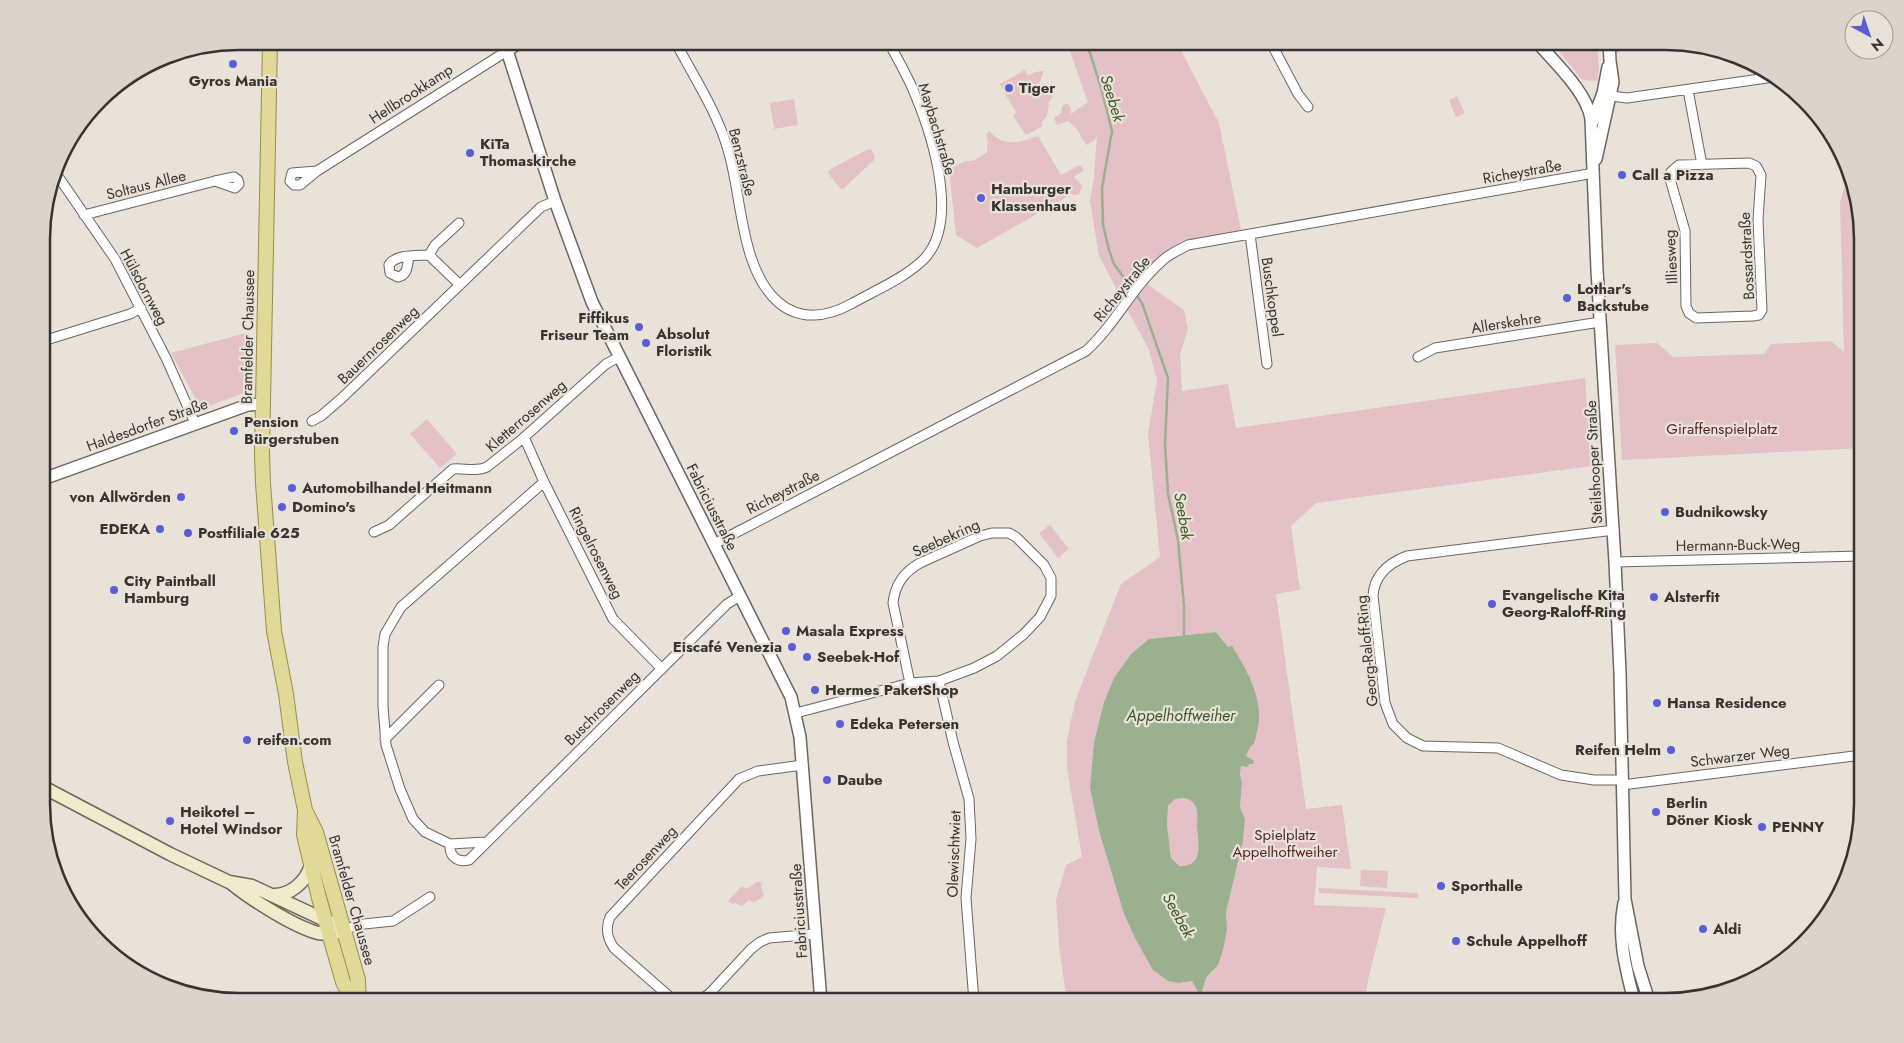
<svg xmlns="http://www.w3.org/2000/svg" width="1904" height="1043" font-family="Jost,sans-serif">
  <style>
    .green { fill: #e4c1c6; fill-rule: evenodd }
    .water { fill: #9bb08e; fill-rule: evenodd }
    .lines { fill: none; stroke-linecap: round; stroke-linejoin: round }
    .stream { stroke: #9bb08e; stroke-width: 2.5 }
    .minor-casing { stroke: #6d665e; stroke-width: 11 }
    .tertiary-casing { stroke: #6d665e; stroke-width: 14 }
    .secondary-casing { stroke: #6d665e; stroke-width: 15 }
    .primary-casing { stroke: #988e45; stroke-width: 16 }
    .minor { stroke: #fff; stroke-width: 9 }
    .tertiary { stroke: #fff; stroke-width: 11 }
    .secondary { stroke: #f0eccb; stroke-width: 12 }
    .primary { stroke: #e0d997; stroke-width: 14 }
    .poi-dot { fill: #595ed6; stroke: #e9e2d9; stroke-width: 2 }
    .labels { text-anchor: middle; stroke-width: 4.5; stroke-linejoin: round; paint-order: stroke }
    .poi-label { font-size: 15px; font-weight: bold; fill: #363330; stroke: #e9e2d9; text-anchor: start }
    .street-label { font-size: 15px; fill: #363330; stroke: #e9e2d9 }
    .park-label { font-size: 15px; fill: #58202c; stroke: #e9e2d9 }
    .water-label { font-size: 16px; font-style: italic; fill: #3c5927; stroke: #e9e2d9 }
    .rim { fill: none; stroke: #363330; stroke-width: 2.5 }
  </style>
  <rect width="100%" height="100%" fill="#e9e2d9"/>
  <!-- green -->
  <path class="green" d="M 1145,41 L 1176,41 L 1219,123 L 1241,230 L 1180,242 L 1137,274 L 1150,286 L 1184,310 L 1188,329 L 1180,355 L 1182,391 L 1228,384 L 1236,428 L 1585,378 L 1591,466 L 1316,503 L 1291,526 L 1300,590 L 1276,594 L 1306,809 L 1342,805 L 1351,869 L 1317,867 L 1314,905 L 1386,908 L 1368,980 L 1365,1001 L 1067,1002 L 1059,946 L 1056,900 L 1066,865 L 1082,857 L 1067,768 L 1067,740 L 1075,701 L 1121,584 L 1160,557 L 1148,434 L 1157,380 L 1149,350 L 1099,256 L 1090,201 L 1094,177 L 1097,135 L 1094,141 L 1086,145 L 1077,129 L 1068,121 L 1057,125 L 1054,118 L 1061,113 L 1062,106 L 1067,103 L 1071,108 L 1071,114 L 1088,102 L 1069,49 ZM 1216,632 L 1228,647 L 1251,746 L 1246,756 L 1253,764 L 1241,765 L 1240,775 L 1242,782 L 1240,807 L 1245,819 L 1243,841 L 1226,912 L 1227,929 L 1213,972 L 1206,978 L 1204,984 L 1198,991 L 1192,981 L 1180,983 L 1143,949 L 1135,938 L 1124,914 L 1099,831 L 1090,788 L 1094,742 L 1104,702 L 1114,678 L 1131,654 L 1149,639 Z
    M 1551,41 L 1597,41 L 1599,68 L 1597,81 L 1582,80 Z
    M 1025,70 L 1028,76 L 1035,72 L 1044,71 L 1037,90 L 1054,94 L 1049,103 L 1047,116 L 1041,123 L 1043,126 L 1026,135 L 1013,116 L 1016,113 L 1000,84 Z
    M 1457,96 L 1465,113 L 1456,117 L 1449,100 Z
    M 794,99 L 798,125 L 774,129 L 770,103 Z
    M 989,131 C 1004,147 1019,143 1038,136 L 1061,175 L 1080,165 L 1084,170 L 1074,177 L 1082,186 L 1079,194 L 1075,195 L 1068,193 L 1065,198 L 977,248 L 956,235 L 949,169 L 965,161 L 972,161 L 979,158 L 987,152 L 988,140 L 986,135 Z
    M 868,149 L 872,150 L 875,156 L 874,160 L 843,189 L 840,188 L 828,173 L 829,170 Z
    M 1849,169 L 1852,175 L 1862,225 L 1862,448 L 1622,460 L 1615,345 L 1657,343 L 1673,357 L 1764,354 L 1771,344 L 1831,341 L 1844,352 L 1840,203 Z
    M 246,333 L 246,392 L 201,409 L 171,353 Z
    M 427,419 L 457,454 L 440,468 L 410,434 Z
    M 1050,525 L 1069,549 L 1058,558 L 1039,533 Z
    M 1183,798 C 1189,799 1194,801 1196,807 C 1198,812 1197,821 1197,827 C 1198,845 1204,867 1179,867 L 1171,858 L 1167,823 L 1168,806 L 1175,799 Z
    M 1361,870 L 1388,871 L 1387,888 L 1360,886 Z
    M 758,881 L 762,884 L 761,887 L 764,894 L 762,898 L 754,902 L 749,900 L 742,906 L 735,903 L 733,904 L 729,902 L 728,901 L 741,887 L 748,888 Z
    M 1319,888 L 1418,893 L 1418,898 L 1319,893 Z"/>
  <!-- water -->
  <path class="water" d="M 1216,632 L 1228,647 L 1232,646 C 1246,669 1260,692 1259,720 C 1258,728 1256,736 1254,744 L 1251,746 L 1246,756 L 1254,761 L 1253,764 L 1249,764 L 1248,767 L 1241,766 L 1240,775 L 1242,782 L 1240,807 L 1245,819 L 1243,841 L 1226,912 L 1227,929 L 1223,950 L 1218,965 L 1206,978 L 1202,991 L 1198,992 L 1192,981 L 1179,983 L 1168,981 L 1153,970 L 1135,938 L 1124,914 L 1099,831 L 1090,788 L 1094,742 L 1104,702 L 1114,678 L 1131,654 L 1149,639 ZM 1183,798 C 1189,799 1194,801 1196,807 C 1198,812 1197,821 1197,827 C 1198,845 1204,867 1179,866 L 1171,858 L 1167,824 L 1168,806 L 1175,799 Z"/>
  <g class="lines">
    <!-- stream -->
    <path class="stream" d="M 1084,41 L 1090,53 L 1102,91 L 1112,131 L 1102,188 L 1103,225 L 1109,250 L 1114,264 L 1142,303 L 1168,378 L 1165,444 L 1168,494 L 1178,540 L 1184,606 L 1184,637
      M 1200,989 L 1203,1001
      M 1196,1001 L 1200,992"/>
    <!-- minor casing -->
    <g class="minor-casing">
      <path id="minor" d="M 675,41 C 693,76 717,111 728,150 C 742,195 740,269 778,302 C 800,321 827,317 851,304 C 874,291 907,277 925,258 C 961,218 930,128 911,85 C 904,70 896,56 888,41
        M 1270,41 L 1298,94 L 1308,107
        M 1609,47 L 1652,41
        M 1688,90 L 1702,165
        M 1611,96 L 1627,98 L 1774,77
        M 1749,163 L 1756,166 L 1761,175 L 1758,220 L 1762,310 L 1759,315 L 1753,316 L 1696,318 L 1689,313 L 1686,306 L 1685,231 L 1670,179 L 1671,172 L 1679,165 Z
        M 317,171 L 300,185 L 294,185 L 290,181 L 292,173 L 317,171 L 507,51
        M 55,172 L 115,259 L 166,358 L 195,423
        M 84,215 L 215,181 L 235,188 L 239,184 L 238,180 L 234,177 L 215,181
        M 1250,234 L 1267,364
        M 429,255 L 435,245 L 459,223
        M 409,257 C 407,266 408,275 398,277 L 390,273 L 389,265 C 395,254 417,256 429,255 L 460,285
        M 43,341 L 130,314 L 141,308
        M 1418,357 L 1435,348 L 1600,322
        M 312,421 L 321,416 L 342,398 L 541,207 L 555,201
        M 524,437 L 544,482 L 613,619 L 662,669
        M 544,482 L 401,607 L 385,634 L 383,647 L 383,706 L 386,745 L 400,789 L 413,819 L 425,832 L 450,844 C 449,856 457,863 469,860 L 727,604 L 740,596
        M 1614,530 L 1407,556 C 1389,563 1374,575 1373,596 L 1385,703 L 1393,724 L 1407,738 L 1423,746 L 1498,748 L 1561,775 L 1594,780 L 1622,780
        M 374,532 L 389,525 L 453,469 C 464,468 477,472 487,467 L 521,440 L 606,364 L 619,357
        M 714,544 L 1086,351 C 1116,324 1132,287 1162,261 C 1169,254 1179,250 1188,245 L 1594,173
        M 1615,562 L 1862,556
        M 939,681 L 953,742 L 969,799 L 971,839 L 966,898 L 974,1002
        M 796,713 L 910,683 L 939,681 L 974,668 L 997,656 L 1024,634 L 1040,617 L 1051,596 L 1051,578 L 1044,565 L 1016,537 L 1009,533 L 992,533 L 980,536 L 920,563 C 904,572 895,584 893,603 L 910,683
        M 385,739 L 439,685
        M 1622,785 L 1862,755
        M 450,844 L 486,842
        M 344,929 L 364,924 L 393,921 L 430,897
        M 679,1002 L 671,998 L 614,948 C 607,938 605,929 610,917 L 739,779 L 758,771 L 803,765
        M 698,1002 L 710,993 L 751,949 L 760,942 L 769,938 L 816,934"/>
    </g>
    <!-- tertiary casing -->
    <g class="tertiary-casing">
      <path id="tertiary" d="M 504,41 L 555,201 L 592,302 L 791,697 L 800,737 L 821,1002
        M 1536,41 C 1554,62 1587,92 1591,119 L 1597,270 L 1615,562 L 1620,673 L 1625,899 L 1638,966 L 1649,1001
        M 507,51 L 521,41
        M 1592,123 L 1603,93 L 1608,67
        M 1596,159 L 1613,82 L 1610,61 L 1609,41
        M 43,479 L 234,410 L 248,405 L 263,404
        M 1624,903 C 1617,937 1626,969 1634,1001"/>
    </g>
    <!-- secondary casing -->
    <g class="secondary-casing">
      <path id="secondary" d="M 43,787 L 170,854 L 229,882 L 252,886 L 344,929
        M 231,883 C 250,899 295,927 318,933 C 325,934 330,934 337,932
        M 272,895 C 290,896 306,882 311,865"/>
    </g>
    <!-- primary casing -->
    <g class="primary-casing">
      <path id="primary" d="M 270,41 L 262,453 L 263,483 L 274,631 L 286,694 L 295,762 L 305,810 L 316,832 L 358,980 L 359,1002
        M 305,811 L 304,835 L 319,898 L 343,982 L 353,1002"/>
    </g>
    <!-- minor -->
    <use href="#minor" class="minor"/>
    <!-- tertiary -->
    <use href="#tertiary" class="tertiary"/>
    <!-- secondary -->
    <use href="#secondary" class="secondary"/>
    <!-- primary -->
    <use href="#primary" class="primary"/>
  </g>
  <!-- markers -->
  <g class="poi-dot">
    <circle cx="233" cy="64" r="5"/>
    <circle cx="1009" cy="88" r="5"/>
    <circle cx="470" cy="153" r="5"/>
    <circle cx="1622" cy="175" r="5"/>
    <circle cx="981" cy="198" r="5"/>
    <circle cx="1567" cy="298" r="5"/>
    <circle cx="639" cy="327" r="5"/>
    <circle cx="646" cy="343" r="5"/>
    <circle cx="234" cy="431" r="5"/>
    <circle cx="292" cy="488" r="5"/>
    <circle cx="181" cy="497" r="5"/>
    <circle cx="282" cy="507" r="5"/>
    <circle cx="1665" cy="512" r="5"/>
    <circle cx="160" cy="529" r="5"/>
    <circle cx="188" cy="533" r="5"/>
    <circle cx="114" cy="590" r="5"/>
    <circle cx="1654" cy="597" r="5"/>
    <circle cx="1492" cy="604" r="5"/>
    <circle cx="786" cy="631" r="5"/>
    <circle cx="792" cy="647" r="5"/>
    <circle cx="807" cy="657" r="5"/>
    <circle cx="815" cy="690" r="5"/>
    <circle cx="1657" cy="703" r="5"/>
    <circle cx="840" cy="724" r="5"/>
    <circle cx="247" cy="740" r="5"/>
    <circle cx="1671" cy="750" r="5"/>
    <circle cx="827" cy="780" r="5"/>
    <circle cx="1656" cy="812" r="5"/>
    <circle cx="170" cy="821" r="5"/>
    <circle cx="1762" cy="827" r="5"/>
    <circle cx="1441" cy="886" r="5"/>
    <circle cx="1703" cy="929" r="5"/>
    <circle cx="1456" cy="941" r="5"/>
  </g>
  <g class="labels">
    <!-- poi labels -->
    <g class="poi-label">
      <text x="233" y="86" text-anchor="middle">Gyros Mania</text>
      <text x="1019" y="93">Tiger</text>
      <text x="480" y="149">KiTa<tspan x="480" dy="17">Thomaskirche</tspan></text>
      <text x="1632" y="180">Call a Pizza</text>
      <text x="991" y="194">Hamburger<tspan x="991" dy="17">Klassenhaus</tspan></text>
      <text x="1577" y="294">Lothar's<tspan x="1577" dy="17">Backstube</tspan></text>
      <text x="629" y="323" text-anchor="end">Fiffikus<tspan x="629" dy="17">Friseur Team</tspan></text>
      <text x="656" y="339">Absolut<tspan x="656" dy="17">Floristik</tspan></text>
      <text x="244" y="427">Pension<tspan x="244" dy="17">Bürgerstuben</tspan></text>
      <text x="302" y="493">Automobilhandel Heitmann</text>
      <text x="171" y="502" text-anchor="end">von Allwörden</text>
      <text x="292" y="512">Domino's</text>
      <text x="1675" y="517">Budnikowsky</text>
      <text x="150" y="534" text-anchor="end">EDEKA</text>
      <text x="198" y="538">Postfiliale 625</text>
      <text x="124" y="586">City Paintball<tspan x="124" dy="17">Hamburg</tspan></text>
      <text x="1502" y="600">Evangelische Kita<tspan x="1502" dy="17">Georg-Raloff-Ring</tspan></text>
      <text x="1664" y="602">Alsterfit</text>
      <text x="796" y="636">Masala Express</text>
      <text x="782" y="652" text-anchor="end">Eiscafé Venezia</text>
      <text x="817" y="662">Seebek-Hof</text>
      <text x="825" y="695">Hermes PaketShop</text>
      <text x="1667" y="708">Hansa Residence</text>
      <text x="850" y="729">Edeka Petersen</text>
      <text x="257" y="745">reifen.com</text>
      <text x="1661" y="755" text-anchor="end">Reifen Helm</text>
      <text x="837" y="785">Daube</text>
      <text x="1666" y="808">Berlin<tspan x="1666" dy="17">Döner Kiosk</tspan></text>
      <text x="180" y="817">Heikotel –<tspan x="180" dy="17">Hotel Windsor</tspan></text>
      <text x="1772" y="832">PENNY</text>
      <text x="1451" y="891">Sporthalle</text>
      <text x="1713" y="934">Aldi</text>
      <text x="1466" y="946">Schule Appelhoff</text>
    </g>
    <!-- street labels -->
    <g class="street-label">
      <text transform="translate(411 94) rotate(-33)" y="5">Hellbrookkamp</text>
      <text transform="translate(937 129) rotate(73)" y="5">Maybachstraße</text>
      <text transform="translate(742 162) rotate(76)" y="5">Benzstraße</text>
      <text transform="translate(1522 172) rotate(-10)" y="5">Richeystraße</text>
      <text transform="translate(146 185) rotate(-14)" y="5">Soltaus Allee</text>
      <text transform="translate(1747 256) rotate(-93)" y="5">Bossardstraße</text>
      <text transform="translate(1671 257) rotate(-93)" y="5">Illiesweg</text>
      <text transform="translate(144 287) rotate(62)" y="5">Hülsdornweg</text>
      <text transform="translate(1122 289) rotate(-51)" y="5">Richeystraße</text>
      <text transform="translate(1272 297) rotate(82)" y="5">Buschkoppel</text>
      <text transform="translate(1506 323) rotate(-9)" y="5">Allerskehre</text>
      <text transform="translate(248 337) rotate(-89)" y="5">Bramfelder Chaussee</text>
      <text transform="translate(378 345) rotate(-44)" y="5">Bauernrosenweg</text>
      <text transform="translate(526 416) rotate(-41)" y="5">Kletterrosenweg</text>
      <text transform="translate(147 425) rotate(-20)" y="5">Haldesdorfer Straße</text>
      <text transform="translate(1594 462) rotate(-93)" y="5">Steilshooper Straße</text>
      <text transform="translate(783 492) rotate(-27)" y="5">Richeystraße</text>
      <text transform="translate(712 507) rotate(63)" y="5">Fabriciusstraße</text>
      <text transform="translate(946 538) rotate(-24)" y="5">Seebekring</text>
      <text transform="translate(1738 545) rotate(-1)" y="5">Hermann-Buck-Weg</text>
      <text transform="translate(596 553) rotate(63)" y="5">Ringelrosenweg</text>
      <text transform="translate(1367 651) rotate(-96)" y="5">Georg-Raloff-Ring</text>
      <text transform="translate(602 708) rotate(-45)" y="5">Buschrosenweg</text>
      <text transform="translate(1740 756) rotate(-7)" y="5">Schwarzer Weg</text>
      <text transform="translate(954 854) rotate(-88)" y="5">Olewischtwiet</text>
      <text transform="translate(646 858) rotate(-47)" y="5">Teerosenweg</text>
      <text transform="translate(352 900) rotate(74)" y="5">Bramfelder Chaussee</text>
      <text transform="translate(799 911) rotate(-94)" y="5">Fabriciusstraße</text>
    </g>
    <!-- park labels -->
    <g class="park-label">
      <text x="1722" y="434">Giraffenspielplatz</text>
      <text x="1285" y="840">Spielplatz<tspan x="1285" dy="17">Appelhoffweiher</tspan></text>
    </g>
    <!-- water labels -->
    <g class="water-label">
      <text transform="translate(1113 98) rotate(73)" y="6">Seebek</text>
      <text transform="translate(1184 516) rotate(80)" y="6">Seebek</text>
      <text x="1181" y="721">Appelhoffweiher</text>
      <text transform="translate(1179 915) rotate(61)" y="6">Seebek</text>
    </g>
  </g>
  <!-- crop -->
  <path d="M0 0H1904V1043H0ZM239 50H1665A189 189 0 0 1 1854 239V804A189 189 0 0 1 1665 993H239A189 189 0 0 1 50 804V239A189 189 0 0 1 239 50Z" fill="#dbd4cb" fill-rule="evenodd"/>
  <path class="rim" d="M239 50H1665A189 189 0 0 1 1854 239V804A189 189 0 0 1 1665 993H239A189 189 0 0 1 50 804V239A189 189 0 0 1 239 50Z"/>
  <!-- north arrow -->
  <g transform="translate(1869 35) rotate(140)"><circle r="24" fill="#e9e2d9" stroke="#a19c95"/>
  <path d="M0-4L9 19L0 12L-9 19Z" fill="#595ed6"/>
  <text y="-8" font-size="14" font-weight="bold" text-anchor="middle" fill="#363330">N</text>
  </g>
</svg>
